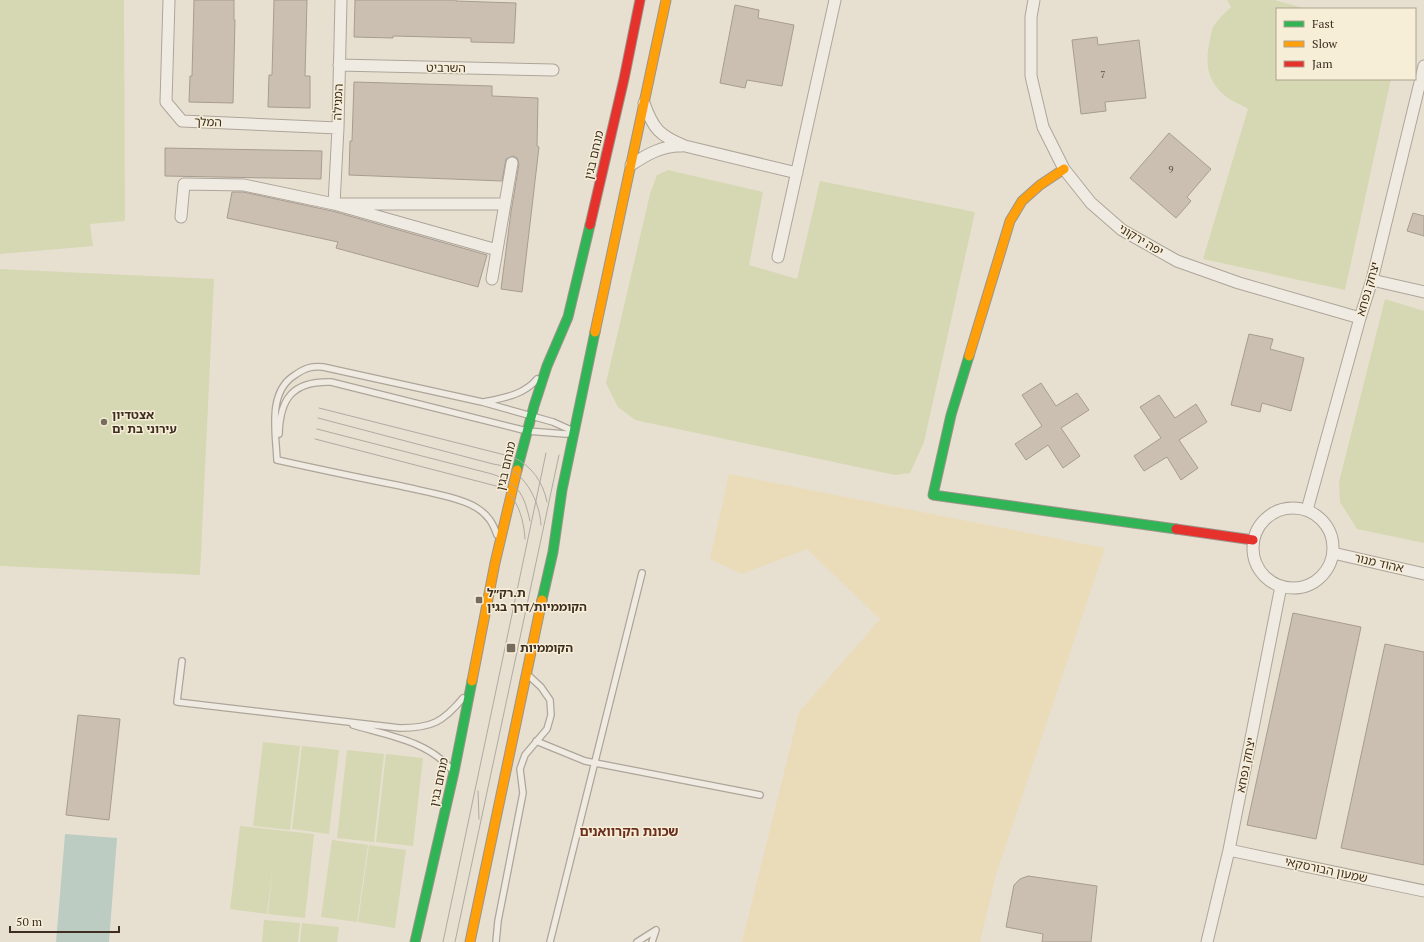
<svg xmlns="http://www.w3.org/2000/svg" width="1424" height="942" font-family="'PT Serif','Noto Sans Hebrew',serif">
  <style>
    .green { fill: #d6d7b3 }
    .sand { fill: #eadcb9 }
    .water { fill: #bcccc2 }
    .building { fill: #cbbfb2; stroke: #a89c90 }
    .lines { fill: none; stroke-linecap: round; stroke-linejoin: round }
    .lane-casing { stroke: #ada599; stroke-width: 8 }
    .street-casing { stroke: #ada599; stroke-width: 13 }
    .fast-casing { stroke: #9c958a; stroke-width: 11 }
    .slow-casing { stroke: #9c958a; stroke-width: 11 }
    .jam-casing { stroke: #9c958a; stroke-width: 11 }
    .lane { stroke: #efebe3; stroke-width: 5.5 }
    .street { stroke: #efebe3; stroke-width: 11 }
    .fast { stroke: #30b455; stroke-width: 9 }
    .slow { stroke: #ff9f0a; stroke-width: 9 }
    .jam { stroke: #e5322d; stroke-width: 9 }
    .tram { stroke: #afaaa2; stroke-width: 1 }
    .poi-dot { fill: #786c5e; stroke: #f7eed8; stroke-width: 1.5 }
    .labels { text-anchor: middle; stroke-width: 3; stroke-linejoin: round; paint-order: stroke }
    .number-label { font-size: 10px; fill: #605244 }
    .street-label { font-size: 12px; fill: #3d2e20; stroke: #f7eed8 }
    .poi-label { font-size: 12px; font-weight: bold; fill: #3d2e20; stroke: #f7eed8; text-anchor: start }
    .neighbourhood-label { font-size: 13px; font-weight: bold; fill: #6b2e1e; stroke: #f7eed8 }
  </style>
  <rect width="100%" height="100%" fill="#e7e0d1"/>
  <!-- green -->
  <path class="green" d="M 0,0 L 124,0 L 125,221 L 90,224 L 93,246 L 0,254 Z
    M 1227,0 L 1274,0 L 1307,9 L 1277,9 L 1277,79 L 1391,79 L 1345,290 L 1203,259 L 1248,109 C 1240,104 1231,101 1224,95 C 1208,81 1205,65 1209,45 C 1210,40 1211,32 1213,27 C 1218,19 1225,13 1231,7 Z
    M 668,170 L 763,192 L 749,265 L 797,279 L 820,181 L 975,212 L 924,442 L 910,473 L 895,475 L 635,420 L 618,407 L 606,383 L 650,194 L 657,175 Z
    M 0,269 L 214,279 L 200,575 L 0,566 Z
    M 1385,299 L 1424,311 L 1424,543 L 1357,529 L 1340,502 L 1339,482 Z
    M 263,742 L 300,746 L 290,830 L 253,826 Z
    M 302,746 L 339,750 L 329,834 L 292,829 Z
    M 347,750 L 384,754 L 374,842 L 337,838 Z
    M 386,754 L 423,758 L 413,846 L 376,842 Z
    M 240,826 L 314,834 L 305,918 L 268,914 L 273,862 L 267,914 L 230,909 Z
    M 332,840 L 368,845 L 357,922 L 321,917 Z
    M 369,845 L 406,850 L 395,928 L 358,922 Z
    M 264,920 L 300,923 L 298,942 L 262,942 Z
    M 302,923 L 339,927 L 337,942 L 300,942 Z"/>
  <!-- sand -->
  <path class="sand" d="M 729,474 L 1105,548 L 996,875 L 980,942 L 742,942 L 799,712 L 880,619 L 807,549 L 742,574 L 710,559 Z"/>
  <!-- water -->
  <path class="water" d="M 65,834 L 117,838 L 109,942 L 56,942 Z"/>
  <!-- building -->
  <path class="building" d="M 194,0 L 234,0 L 234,20 L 235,20 L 233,103 L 189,102 L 190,76 L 192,76 Z
    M 274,0 L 307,0 L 305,76 L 310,76 L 310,108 L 268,107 L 269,75 L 272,75 Z
    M 355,0 L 456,0 L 456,1 L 516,3 L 514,43 L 471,42 L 471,38 L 393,36 L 393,38 L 354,37 Z
    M 735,5 L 759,10 L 758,18 L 794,25 L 782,86 L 747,80 L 745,88 L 720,83 Z
    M 1097,37 L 1098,45 L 1139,40 L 1146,98 L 1105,102 L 1106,111 L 1081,114 L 1072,40 Z
    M 354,82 L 492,86 L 492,96 L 538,98 L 537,146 L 539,147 L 522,292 L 501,289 L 511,212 L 519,164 L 517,158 L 513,156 L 506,159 L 502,181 L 349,175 L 350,141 L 352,141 Z
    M 1169,133 L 1211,169 L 1187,197 L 1191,201 L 1176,218 L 1130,178 Z
    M 165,148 L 322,151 L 321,179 L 165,176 Z
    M 232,192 L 243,192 L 332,211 L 487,255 L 478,287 L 336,248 L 338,242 L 227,218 Z
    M 1413,213 L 1424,216 L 1424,236 L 1407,231 Z
    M 1249,334 L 1273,339 L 1270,349 L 1304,358 L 1291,411 L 1262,403 L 1260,412 L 1231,405 Z
    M 1041,383 L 1056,406 L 1077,393 L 1089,410 L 1061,428 L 1080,456 L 1063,468 L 1048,445 L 1026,460 L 1015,444 L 1042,426 L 1022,395 Z
    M 1159,395 L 1175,418 L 1196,404 L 1207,422 L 1179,440 L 1198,468 L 1181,480 L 1167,457 L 1144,471 L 1134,456 L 1161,438 L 1140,407 Z
    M 1293,613 L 1361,627 L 1316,839 L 1247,825 Z
    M 1385,644 L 1424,652 L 1424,865 L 1341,848 Z
    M 78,715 L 120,719 L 109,820 L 66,815 Z
    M 1028,876 L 1097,886 L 1091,942 L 1042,942 L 1043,934 L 1006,927 L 1014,885 L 1020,879 Z"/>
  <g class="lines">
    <!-- lane casing -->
    <g class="lane-casing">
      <path id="lane" d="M 484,402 C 503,398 524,395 537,379
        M 279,434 C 280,398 293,381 331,382 L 527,431 L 566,434 L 573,433
        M 277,460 C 276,433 267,392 295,375 C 305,368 311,366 323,367 L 482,402 L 553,422 L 573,431
        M 277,460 C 318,469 360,478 401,486 C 421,491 460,497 477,508 C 488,515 493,523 497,535
        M 182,661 L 177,702 L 400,728 C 432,728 443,722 463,698
        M 353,725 C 387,735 427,741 451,769
        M 536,741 L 585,761 L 760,795
        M 496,942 L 498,921 L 523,793 L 520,769 L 525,755 L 547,729 L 551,715 L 550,700 L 541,687 L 528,675
        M 550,942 L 642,573
        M 637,942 L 656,930 L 652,942"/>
    </g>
    <!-- street casing -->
    <g class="street-casing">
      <path id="street" d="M 169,0 L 166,102 L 182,121 L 338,128
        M 341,0 L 338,128 L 334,204 L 504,204
        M 1034,0 L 1031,17 L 1031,76 L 1043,127 L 1064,169 L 1091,203 L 1122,230 L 1177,261 L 1239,283 L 1360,318
        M 339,65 L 553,70
        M 644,103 C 653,129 660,136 685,146 L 797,173
        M 631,165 C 646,155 663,145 682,146
        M 181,217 L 184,184 L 244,185 L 334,204 L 497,250
        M 778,257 L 835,0
        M 492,279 L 512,163
        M 1372,280 L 1424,292
        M1253 548a40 40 0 1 1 80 0a40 40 0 1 1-80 0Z
        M 1307,510 L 1360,318 L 1372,280 L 1424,66
        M 1333,553 L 1424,574
        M 1229,850 L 1424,891
        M 1207,942 L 1229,850 L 1281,586"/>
    </g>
    <!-- fast casing -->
    <g class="fast-casing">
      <path id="fast" d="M 969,356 L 951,415 L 933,495 L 1176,529
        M 517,470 L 534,406 L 547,366 L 568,317 L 590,225
        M 542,600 L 553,552 L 562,490 L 595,332
        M 415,942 L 454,772 L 472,681"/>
    </g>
    <!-- slow casing -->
    <g class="slow-casing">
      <path id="slow" d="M 595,332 L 666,0
        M 969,356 L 1010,221 L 1022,201 L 1040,185 L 1064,169
        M 472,681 L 495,563 L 517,470
        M 470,942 L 542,600"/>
    </g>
    <!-- jam casing -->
    <g class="jam-casing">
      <path id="jam" d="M 590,225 L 624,79 L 640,0
        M 1176,529 L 1253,540"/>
    </g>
    <!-- lane -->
    <use href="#lane" class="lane"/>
    <!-- street -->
    <use href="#street" class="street"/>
    <!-- fast -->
    <use href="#fast" class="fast"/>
    <!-- slow -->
    <use href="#slow" class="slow"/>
    <!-- jam -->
    <use href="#jam" class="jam"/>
    <!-- tram -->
    <path class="tram" d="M 319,408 L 513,457 C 532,466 543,482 547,502
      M 318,418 L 493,464 C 499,465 505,466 510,469 C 529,480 540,505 541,525
      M 317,429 L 492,474 C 519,483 524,495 530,521
      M 315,439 L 500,487 C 518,496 524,521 525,539
      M 478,791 L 479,819
      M 443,942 L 546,453
      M 455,942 L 559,455"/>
  </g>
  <!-- markers -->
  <g class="poi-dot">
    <circle cx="104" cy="422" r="4"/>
    <rect x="475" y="596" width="8" height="8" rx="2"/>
    <rect x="506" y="643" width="10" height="10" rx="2"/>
  </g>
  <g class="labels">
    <!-- number labels -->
    <g class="number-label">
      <text x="1103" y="78">7</text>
      <text x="1171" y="173">9</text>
    </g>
    <!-- street labels -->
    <g class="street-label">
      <text transform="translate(446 68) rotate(1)" y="4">השרביט</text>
      <text transform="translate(338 102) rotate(-88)" y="4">המגילה</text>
      <text transform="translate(208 122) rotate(2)" y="4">המלך</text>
      <text transform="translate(594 155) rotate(-77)" y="4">מנחם בגין</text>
      <text transform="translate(1141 240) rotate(31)" y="4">יפה ירקוני</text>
      <text transform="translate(1368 289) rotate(-74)" y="4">יצחק נפחא</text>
      <text transform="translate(506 466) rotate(-77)" y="4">מנחם בגין</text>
      <text transform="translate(1379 563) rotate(13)" y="4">אהוד מנור</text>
      <text transform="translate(1246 765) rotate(-79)" y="4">יצחק נפחא</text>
      <text transform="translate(439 782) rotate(-78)" y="4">מנחם בגין</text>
      <text transform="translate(1326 870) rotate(12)" y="4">שמעון הבורסקאי</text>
    </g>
    <!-- poi labels -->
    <g class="poi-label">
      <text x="112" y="419">אצטדיון<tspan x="112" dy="14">עירוני בת ים</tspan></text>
      <text x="487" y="597">ת.רק״ל<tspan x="487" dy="14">הקוממיות/דרך בגין</tspan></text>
      <text x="520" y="652">הקוממיות</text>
    </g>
    <!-- neighbourhood labels -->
    <g class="neighbourhood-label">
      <text x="629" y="836">שכונת הקרוואנים</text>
    </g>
  </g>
  <!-- legend -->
  <rect x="1276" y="8" width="140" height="72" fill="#f7eed8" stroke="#ada18e"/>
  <rect x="1284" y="21" width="20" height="6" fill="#30b455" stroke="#ada18e"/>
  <text x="1312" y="28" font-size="12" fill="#3d2e20">Fast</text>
  <rect x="1284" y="41" width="20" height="6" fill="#ff9f0a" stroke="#ada18e"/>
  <text x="1312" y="48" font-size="12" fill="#3d2e20">Slow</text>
  <rect x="1284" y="61" width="20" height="6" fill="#e5322d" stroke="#ada18e"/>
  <text x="1312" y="68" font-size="12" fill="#3d2e20">Jam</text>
  <!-- scale -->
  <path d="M10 926v6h109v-6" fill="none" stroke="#3d2e20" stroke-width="2"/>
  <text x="16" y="926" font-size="12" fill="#3d2e20" stroke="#f7eed8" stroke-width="3" paint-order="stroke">50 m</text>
</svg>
